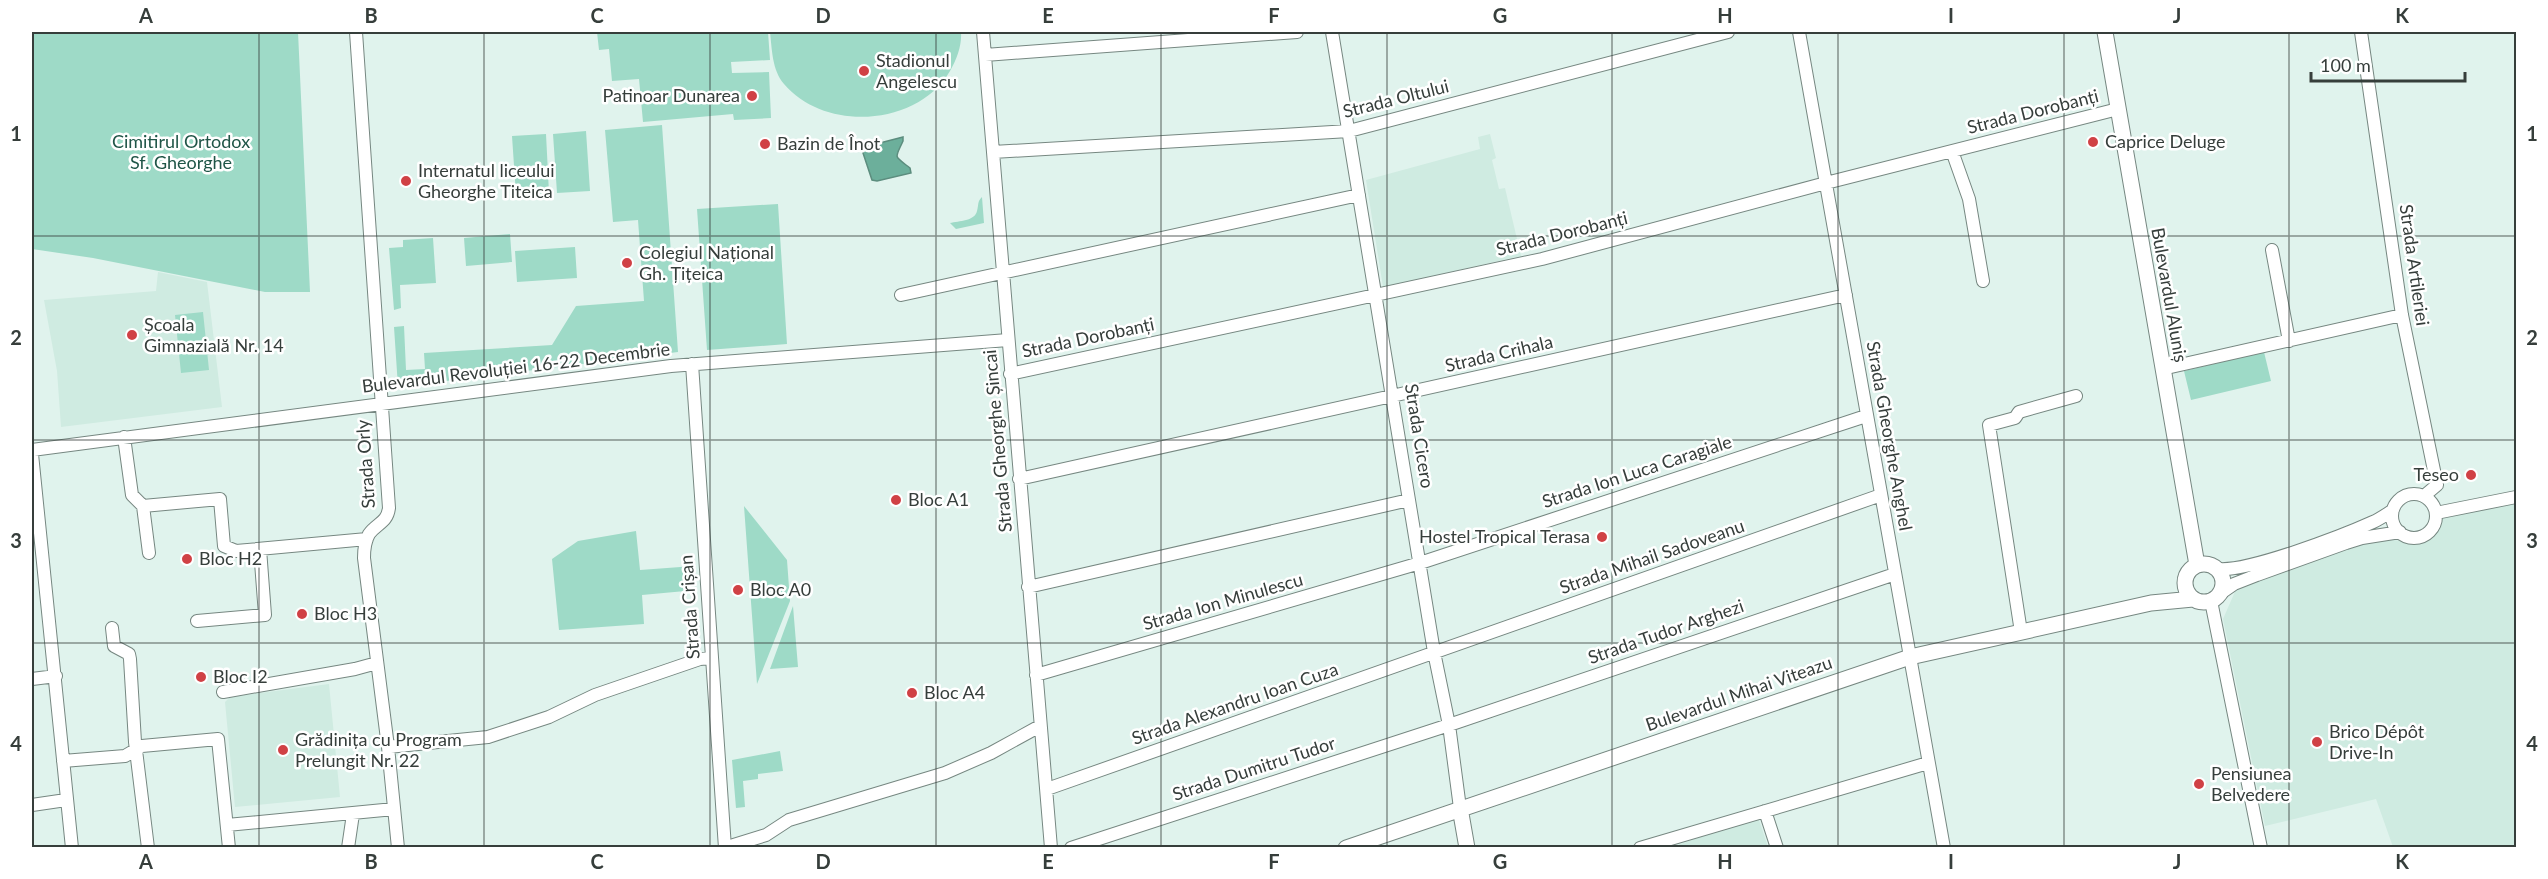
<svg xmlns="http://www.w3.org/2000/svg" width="2548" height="879" font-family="Lato,sans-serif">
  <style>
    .built { fill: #cfebe1 }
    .green { fill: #9edac7 }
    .water { fill: #6caf9b; stroke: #5c8d7e; stroke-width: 1.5 }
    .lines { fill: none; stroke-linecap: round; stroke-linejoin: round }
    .minor-casing { stroke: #768781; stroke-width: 14 }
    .major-casing { stroke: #768781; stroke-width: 17 }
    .minor { stroke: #fff; stroke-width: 12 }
    .major { stroke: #fff; stroke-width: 15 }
    .grid { fill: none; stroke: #363e3b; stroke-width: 1.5; stroke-opacity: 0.55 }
    .poi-dot { fill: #d04145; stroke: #fff; stroke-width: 2 }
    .labels { text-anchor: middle; stroke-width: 5; stroke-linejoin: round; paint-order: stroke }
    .poi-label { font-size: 18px; fill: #363e3b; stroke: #fff; text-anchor: start }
    .street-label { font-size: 18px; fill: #363e3b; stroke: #fff }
    .park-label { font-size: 18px; fill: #1f5547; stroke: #fff }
    .neatline { fill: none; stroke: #363e3b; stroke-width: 2 }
    .grid-label { font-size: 20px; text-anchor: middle; font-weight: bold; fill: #363e3b }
  </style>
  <rect width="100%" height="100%" fill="#e0f3ed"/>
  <!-- built -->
  <path class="built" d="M 1490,134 L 1496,158 L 1492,160 L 1499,189 L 1505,188 L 1521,256 L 1383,287 L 1366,180 L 1480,149 L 1478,137 Z
    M 158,272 L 207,282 L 222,407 L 61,427 L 57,371 L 44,300 L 156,291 Z
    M 2516,491 L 2516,847 L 2393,847 L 2376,799 L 2265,826 L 2223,619 L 2237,587 L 2351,544 L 2379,538 L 2416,543 L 2451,505 Z
    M 329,684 L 340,797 L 235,807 L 225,702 L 230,697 Z
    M 1758,817 L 1768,847 L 1669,848 Z"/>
  <!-- green -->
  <path class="green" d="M 32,32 L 298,32 L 310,292 L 265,292 L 93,258 L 32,249 Z
    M 597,32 L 768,32 L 770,60 L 731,62 L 732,73 L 769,72 L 771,118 L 734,120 L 733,114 L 643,122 L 639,79 L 612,81 L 609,49 L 599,50 Z
    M 770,32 L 961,32 C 962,45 957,59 950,71 C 918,126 826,133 784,84 C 772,70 772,49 770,32 Z
    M 662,125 L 678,352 L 398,387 L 394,327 L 404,326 L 406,370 L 425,369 L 424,353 L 552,345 L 576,306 L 644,301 L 638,220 L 613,222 L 605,130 Z
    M 586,131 L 590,191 L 557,193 L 553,134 Z
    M 546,134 L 549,193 L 516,195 L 512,136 Z
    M 982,197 L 984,223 L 956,229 L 950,223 C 959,221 975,221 977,211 C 979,204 977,202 982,197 Z
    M 778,204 L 787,344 L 707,350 L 697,209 Z
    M 510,234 L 512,262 L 466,266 L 464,238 Z
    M 433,238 L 436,283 L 400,285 L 401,308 L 394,310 L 389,248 L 403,247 L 403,240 Z
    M 575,247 L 577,278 L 517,282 L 515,251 Z
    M 203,312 L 209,370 L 181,373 L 175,315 Z
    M 2264,352 L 2271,381 L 2191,400 L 2184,371 Z
    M 744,506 L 787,560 L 790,601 L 757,684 Z
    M 636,531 L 640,570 L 694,566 L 696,590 L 642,595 L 644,624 L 559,630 L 552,559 L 578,541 Z
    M 793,606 L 798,667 L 770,669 Z
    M 780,751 L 783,771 L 758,774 L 758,779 L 743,781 L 745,807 L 736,808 L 732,760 Z"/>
  <!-- water -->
  <path class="water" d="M 903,137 L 903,141 C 895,159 893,155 910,168 L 911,173 L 877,181 L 872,180 L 863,153 L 864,147 Z"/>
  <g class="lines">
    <!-- minor casing -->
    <g class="minor-casing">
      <path id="minor" d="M 356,32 L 389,508 C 387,523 377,523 369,534 C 365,541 364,550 364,558 L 388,747 L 398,848
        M 983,32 L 1051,848
        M 1332,32 L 1434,652 L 1449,725 L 1460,808
        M 1799,32 L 1944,848
        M 2361,32 L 2402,315 L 2437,485 L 2424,496
        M 985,55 L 1297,32
        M 1952,151 L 1969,199 L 1983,281
        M 993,152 L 1349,131 L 1728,32
        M 2272,250 L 2289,341
        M 901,295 L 1359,195
        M 692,364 L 725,848
        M 2162,369 L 2402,315
        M 1010,374 L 1542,259 L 1826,183 L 2118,109
        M 124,437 L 132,495 L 143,506 L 220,499 L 224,546 L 236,551 L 367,539
        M 32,450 L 671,366 L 1008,340
        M 32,454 L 72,848
        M 1019,479 L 1846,295
        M2392 516a22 22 0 1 1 44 0a22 22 0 1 1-44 0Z
        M 143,506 L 149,553
        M 2436,513 L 2516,497
        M 2218,569 C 2248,572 2342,536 2373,522 C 2380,519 2387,514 2393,510
        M 1028,587 L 1409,500
        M 2221,593 L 2234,584 L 2257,575 L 2346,543 L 2362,538 L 2400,532
        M 2211,601 L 2261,848
        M 197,621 L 265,615 L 260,549
        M 112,628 L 114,646 L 129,654 L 130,659 L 135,742 L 148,848
        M 2021,632 L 1989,425 L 2015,418 L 2019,412 L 2076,396
        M 1036,675 L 1420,563 L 1866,416
        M 32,679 L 56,676
        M 223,692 L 355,669 L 377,663
        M 388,747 L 488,737 L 549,717 L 595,695 L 700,659 L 712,658
        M 63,761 L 125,756 L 142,746 L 218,739 L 229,848
        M 1047,789 L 1881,495
        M 32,805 L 66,800
        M 1765,811 L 1777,848
        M 227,825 L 394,809
        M 348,848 L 353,814
        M 724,848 L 766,835 L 789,820 L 945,773 L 991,753 L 1040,726
        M 1071,848 L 1449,725 L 1895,574
        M 1640,848 L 1928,763"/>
    </g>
    <!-- major casing -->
    <g class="major-casing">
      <path id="major" d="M 2105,32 L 2197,565
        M2185 583a19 19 0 1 1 38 0a19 19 0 1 1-38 0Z
        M 1460,808 L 1467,848
        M 1346,848 L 1910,657 L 2151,603 L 2193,599"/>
    </g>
    <!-- minor -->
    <use href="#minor" class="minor"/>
    <!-- major -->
    <use href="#major" class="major"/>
  </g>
  <!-- grid -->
  <path class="grid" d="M 259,32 L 259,848M 484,32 L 484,848M 710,32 L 710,848M 936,32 L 936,848M 1161,32 L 1161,848M 1387,32 L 1387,848M 1612,32 L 1612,848M 1838,32 L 1838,848M 2064,32 L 2064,848M 2289,32 L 2289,848M 32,236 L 2516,236M 32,440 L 2516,440M 32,643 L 2516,643"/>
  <!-- markers -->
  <g class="poi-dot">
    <circle cx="864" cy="71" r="6"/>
    <circle cx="752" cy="96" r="6"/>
    <circle cx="2093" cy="142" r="6"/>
    <circle cx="765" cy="144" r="6"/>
    <circle cx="406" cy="181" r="6"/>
    <circle cx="627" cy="263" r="6"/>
    <circle cx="132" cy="335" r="6"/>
    <circle cx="2471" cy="475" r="6"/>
    <circle cx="896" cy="500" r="6"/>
    <circle cx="1602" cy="537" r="6"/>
    <circle cx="187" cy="559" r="6"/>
    <circle cx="738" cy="590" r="6"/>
    <circle cx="302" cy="614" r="6"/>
    <circle cx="201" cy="677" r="6"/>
    <circle cx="912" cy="693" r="6"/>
    <circle cx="2317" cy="742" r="6"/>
    <circle cx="283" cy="750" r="6"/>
    <circle cx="2199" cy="784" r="6"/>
  </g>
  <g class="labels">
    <!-- poi labels -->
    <g class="poi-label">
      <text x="876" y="67">Stadionul<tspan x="876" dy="21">Angelescu</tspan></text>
      <text x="740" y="102" text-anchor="end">Patinoar Dunarea</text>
      <text x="2105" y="148">Caprice Deluge</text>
      <text x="777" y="150">Bazin de Înot</text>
      <text x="418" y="177">Internatul liceului<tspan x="418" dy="21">Gheorghe Titeica</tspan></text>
      <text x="639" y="259">Colegiul Național<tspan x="639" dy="21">Gh. Țițeica</tspan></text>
      <text x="144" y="331">Școala<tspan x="144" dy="21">Gimnazială Nr. 14</tspan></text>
      <text x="2459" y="481" text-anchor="end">Teseo</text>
      <text x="908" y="506">Bloc A1</text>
      <text x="1590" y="543" text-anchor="end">Hostel Tropical Terasa</text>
      <text x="199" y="565">Bloc H2</text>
      <text x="750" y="596">Bloc A0</text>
      <text x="314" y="620">Bloc H3</text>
      <text x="213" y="683">Bloc I2</text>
      <text x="924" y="699">Bloc A4</text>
      <text x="2329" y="738">Brico Dépôt<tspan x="2329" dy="21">Drive-In</tspan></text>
      <text x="295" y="746">Grădinița cu Program<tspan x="295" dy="21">Prelungit Nr. 22</tspan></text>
      <text x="2211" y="780">Pensiunea<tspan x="2211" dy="21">Belvedere</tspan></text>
    </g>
    <!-- street labels -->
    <g class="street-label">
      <text transform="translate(1396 99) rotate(-14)" y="6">Strada Oltului</text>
      <text transform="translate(2033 112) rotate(-14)" y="6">Strada Dorobanți</text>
      <text transform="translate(1562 234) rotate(-14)" y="6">Strada Dorobanți</text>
      <text transform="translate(2414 265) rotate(82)" y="6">Strada Artileriei</text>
      <text transform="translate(2169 295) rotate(80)" y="6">Bulevardul Aluniș</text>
      <text transform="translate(1088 338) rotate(-12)" y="6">Strada Dorobanți</text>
      <text transform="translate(1499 354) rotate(-13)" y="6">Strada Crihala</text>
      <text transform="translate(516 368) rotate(-7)" y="6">Bulevardul Revoluției 16-22 Decembrie</text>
      <text transform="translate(1419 436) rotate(81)" y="6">Strada Cicero</text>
      <text transform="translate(1889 436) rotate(80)" y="6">Strada Gheorghe Anghel</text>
      <text transform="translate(998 441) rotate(-95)" y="6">Strada Gheorghe Șincai</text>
      <text transform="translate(366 464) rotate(-94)" y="6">Strada Orly</text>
      <text transform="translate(1637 472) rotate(-18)" y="6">Strada Ion Luca Caragiale</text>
      <text transform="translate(1652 557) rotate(-19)" y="6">Strada Mihail Sadoveanu</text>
      <text transform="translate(1223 602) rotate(-16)" y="6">Strada Ion Minulescu</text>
      <text transform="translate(690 607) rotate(-94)" y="6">Strada Crișan</text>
      <text transform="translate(1666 632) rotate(-19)" y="6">Strada Tudor Arghezi</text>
      <text transform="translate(1739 694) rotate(-19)" y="6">Bulevardul Mihai Viteazu</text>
      <text transform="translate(1235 704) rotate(-19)" y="6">Strada Alexandru Ioan Cuza</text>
      <text transform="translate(1254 769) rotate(-18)" y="6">Strada Dumitru Tudor</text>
    </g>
    <!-- park labels -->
    <g class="park-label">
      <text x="181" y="148">Cimitirul Ortodox<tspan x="181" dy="21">Sf. Gheorghe</tspan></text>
    </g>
  </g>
  <!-- border -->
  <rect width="2548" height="879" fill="none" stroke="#ffffff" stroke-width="66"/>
  <!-- scale -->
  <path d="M2311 72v9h154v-9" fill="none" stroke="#363e3b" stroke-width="3"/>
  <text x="2320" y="72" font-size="18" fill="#363e3b" stroke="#ffffff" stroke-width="4.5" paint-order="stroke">100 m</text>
  <rect x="33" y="33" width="2482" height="813" class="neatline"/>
  <g class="grid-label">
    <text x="146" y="23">A</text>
    <text x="371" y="23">B</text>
    <text x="597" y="23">C</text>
    <text x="823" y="23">D</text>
    <text x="1048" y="23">E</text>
    <text x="1274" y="23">F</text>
    <text x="1500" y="23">G</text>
    <text x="1725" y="23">H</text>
    <text x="1951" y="23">I</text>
    <text x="2177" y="23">J</text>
    <text x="2402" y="23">K</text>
    <text x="16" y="141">1</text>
    <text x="2532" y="141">1</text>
    <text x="16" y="345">2</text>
    <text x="2532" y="345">2</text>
    <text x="16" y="548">3</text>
    <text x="2532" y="548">3</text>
    <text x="16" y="751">4</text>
    <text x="2532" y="751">4</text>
    <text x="146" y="869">A</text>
    <text x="371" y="869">B</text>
    <text x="597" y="869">C</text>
    <text x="823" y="869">D</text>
    <text x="1048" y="869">E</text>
    <text x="1274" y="869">F</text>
    <text x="1500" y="869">G</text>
    <text x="1725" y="869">H</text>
    <text x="1951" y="869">I</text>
    <text x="2177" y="869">J</text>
    <text x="2402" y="869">K</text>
  </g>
</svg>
